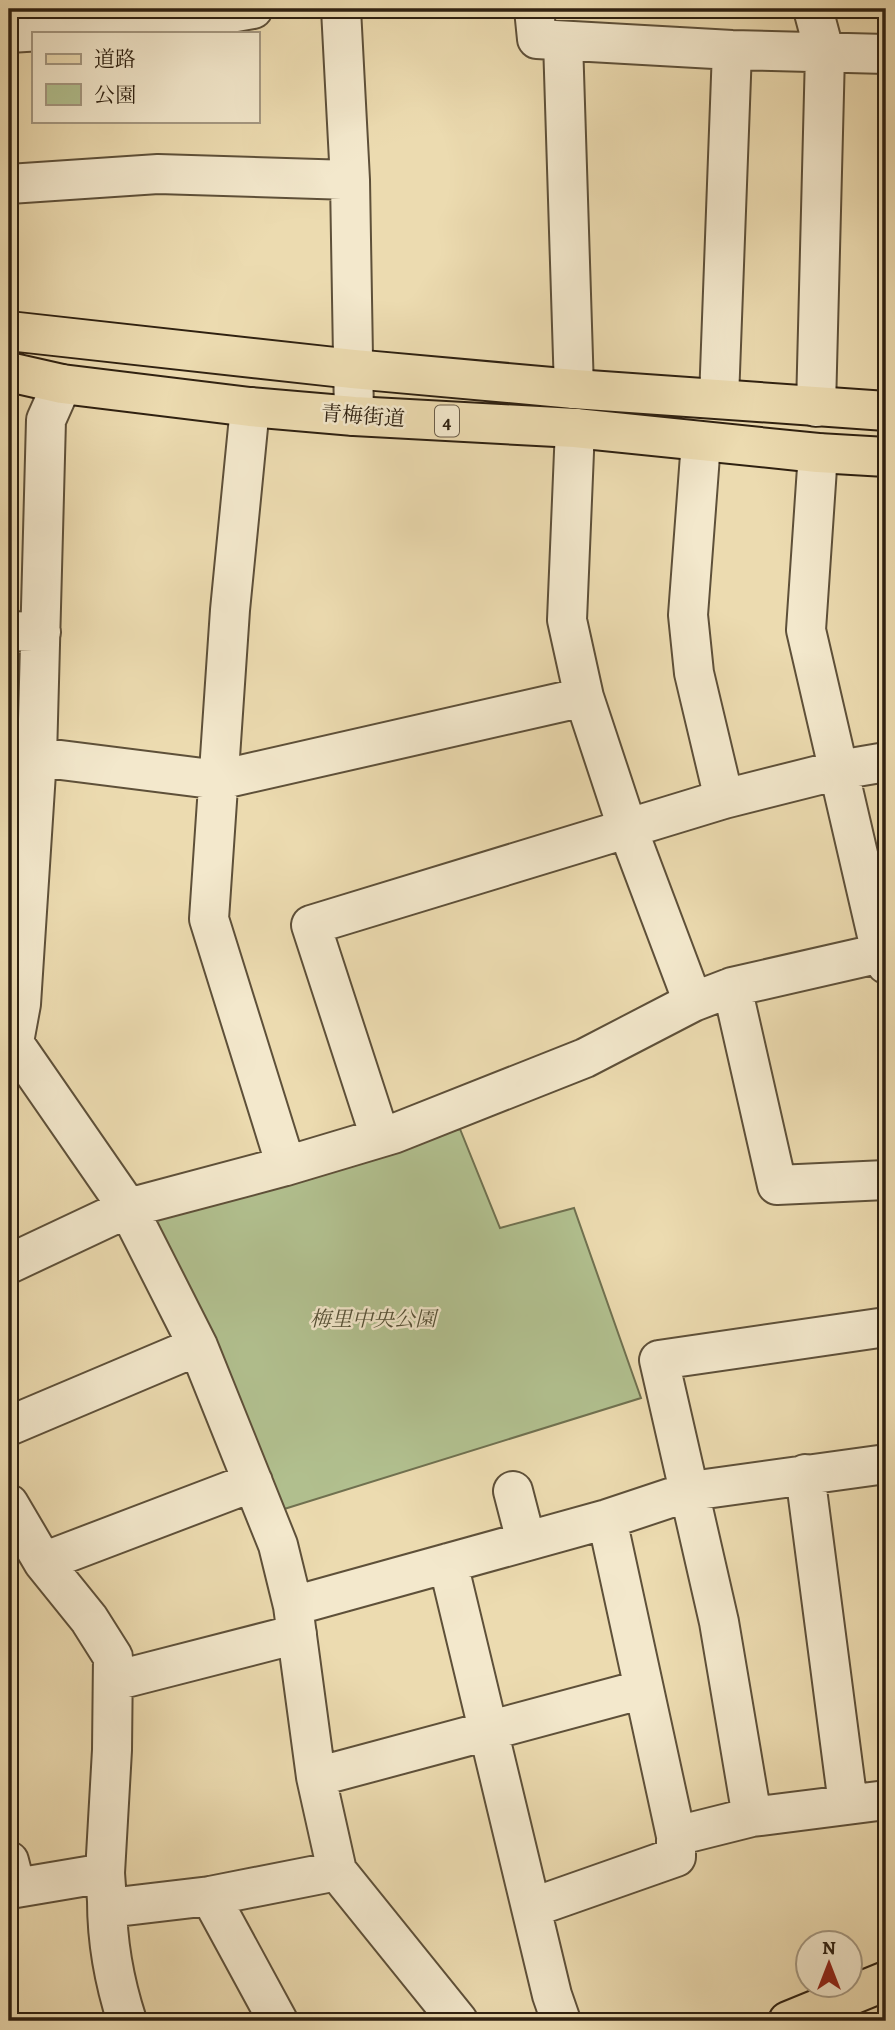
<svg xmlns="http://www.w3.org/2000/svg" width="895" height="2030" font-family="Alegreya,'Noto Serif JP',serif">
  <style>
    .green { fill: #b2c190; stroke: #707150; stroke-width: 2 }
    .lines { fill: none; stroke-linecap: round; stroke-linejoin: round }
    .minor-casing { stroke: #5e5039; stroke-width: 42 }
    .major-casing { stroke: #2f2111; stroke-width: 42 }
    .minor { stroke: #f3e8cc; stroke-width: 38 }
    .major { stroke: #ecdbb0; stroke-width: 38 }
    .labels { text-anchor: middle; stroke-width: 5; stroke-linejoin: round; paint-order: stroke }
    .shield { fill: #f3e8cc; stroke: #6a5d49; stroke-width: 2 }
    .shield-label { font-size: 19px; font-weight: bold; fill: #2f2111 }
    .street-label { font-size: 21px; fill: #2f2111; stroke: #f3e8cc }
    .park-label { font-size: 21px; font-style: italic; fill: #565137; stroke: #f3e8cc }
  </style>
  <rect width="100%" height="100%" fill="#ecdbb0"/>
  <filter id="stains"><feTurbulence type="fractalNoise" baseFrequency=".00286" numOctaves="4"/><feColorMatrix values="0 0 0 0 .2 0 0 0 0 .09 0 0 0 0 .02 0 0 0 .5 -.17"/></filter>
  <radialGradient id="worn" r=".72"><stop offset=".6" stop-color="#630" stop-opacity="0"/><stop offset="1" stop-color="#630" stop-opacity=".3"/></radialGradient>
  <!-- green -->
  <path class="green" d="M 460,1129 L 500,1228 L 574,1208 L 641,1398 L 281,1510 L 150,1226 L 160,1212 Z"/>
  <g class="lines">
    <!-- minor casing -->
    <g class="minor-casing">
      <path id="minor" d="M 341,9 L 350,180 L 354,416
        M 534,9 L 537,39 L 732,50 L 886,54
        M 813,9 L 825,54 L 816,407
        M 9,33 L 174,23 L 253,9
        M 563,41 L 574,389
        M 9,184 L 158,174 L 350,180
        M 719,399 L 732,50
        M 250,407 L 230,610 L 209,919 L 286,1166
        M 575,428 L 567,620 L 584,697 L 627,827 L 693,1002
        M 701,442 L 688,615 L 694,673 L 724,799
        M 818,453 L 806,630 L 881,953 L 886,964
        M 9,631 L 41,632
        M 37,757 L 219,780 L 584,697
        M 732,987 L 777,1185 L 886,1180
        M 9,1036 L 128,1208 L 198,1346 L 278,1545 L 293,1606 L 316,1777 L 337,1871 L 458,2021
        M 9,1044 L 14,1042 L 21,1004 L 37,757 L 46,420 L 62,384
        M 380,1137 L 311,925 L 724,799 L 839,770 L 886,762
        M 9,1264 L 128,1208 L 286,1166 L 393,1134 L 585,1058 L 693,1002 L 732,987 L 881,953
        M 9,1426 L 198,1346
        M 805,1474 L 848,1804
        M 513,1491 L 526,1541
        M 9,1504 L 43,1562 L 89,1619 L 113,1657 L 112,1750 L 105,1873 L 107,1901 L 117,1907 L 210,1896 L 337,1871
        M 607,1519 L 676,1836 L 752,1817 L 886,1800
        M 43,1562 L 253,1482
        M 448,1563 L 552,1995 L 561,2021
        M 293,1606 L 607,1519 L 691,1491 L 886,1464
        M 114,1681 L 297,1634
        M 316,1777 L 644,1689
        M 752,1817 L 719,1622 L 659,1360 L 886,1327
        M 9,1861 L 16,1888 L 105,1873
        M 210,1896 L 278,2021
        M 107,1901 C 107,1943 114,1981 127,2021
        M 531,1908 L 676,1857 L 676,1836"/>
    </g>
    <!-- major casing -->
    <g class="major-casing">
      <path id="major" d="M 9,331 L 353,369 L 574,389 L 886,411
        M 9,372 L 62,384 L 250,407 L 354,416 L 575,428 L 818,453 L 886,457
        M 788,2021 L 886,1981"/>
    </g>
    <!-- minor -->
    <use href="#minor" class="minor"/>
    <!-- major -->
    <use href="#major" class="major"/>
  </g>
  <g class="labels">
    <!-- shield labels -->
    <rect class="shield" x="435" y="405.5" width="24" height="31" rx="5"/>
    <g class="shield-label">
      <text x="447" y="428">4</text>
    </g>
    <!-- street labels -->
    <g class="street-label">
      <text transform="translate(363 416) rotate(4)" y="7">青梅街道</text>
    </g>
    <!-- park labels -->
    <g class="park-label">
      <text x="373" y="1326">梅里中央公園</text>
    </g>
  </g>
  <!-- margin -->
  <rect width="895" height="2030" fill="none" stroke="#ecdbb0" stroke-width="35"/>
  <rect x="10" y="10" width="874" height="2009" fill="none" stroke="#2f2111" stroke-width="3.5"/>
  <rect x="18" y="18" width="860" height="1995" fill="none" stroke="#2f2111" stroke-width="2"/>
  <!-- legend -->
  <rect x="32" y="32" width="228" height="91" fill="#f3e8cc" stroke="#a59881" stroke-width="2"/>
  <rect x="46" y="54" width="35" height="10" fill="#ecdbb0" stroke="#a59881" stroke-width="2"/>
  <text x="94" y="66" font-size="21" fill="#2f2111">道路</text>
  <rect x="46" y="84" width="35" height="21" fill="#b2c190" stroke="#a59881" stroke-width="2"/>
  <text x="94" y="102" font-size="21" fill="#2f2111">公園</text>
  <!-- north arrow -->
  <g transform="translate(829 1964)"><circle r="33" fill="#f3e8cc" stroke="#a59881" stroke-width="2"/>
  <path d="M0-5L12 26L0 18L-12 26Z" fill="#8f2418"/>
  <text y="-10" font-size="19" font-weight="bold" text-anchor="middle" fill="#2f2111">N</text>
  </g>
  <rect width="100%" height="100%" filter="url(#stains)"/>
  <rect width="100%" height="100%" fill="url(#worn)"/>
</svg>
